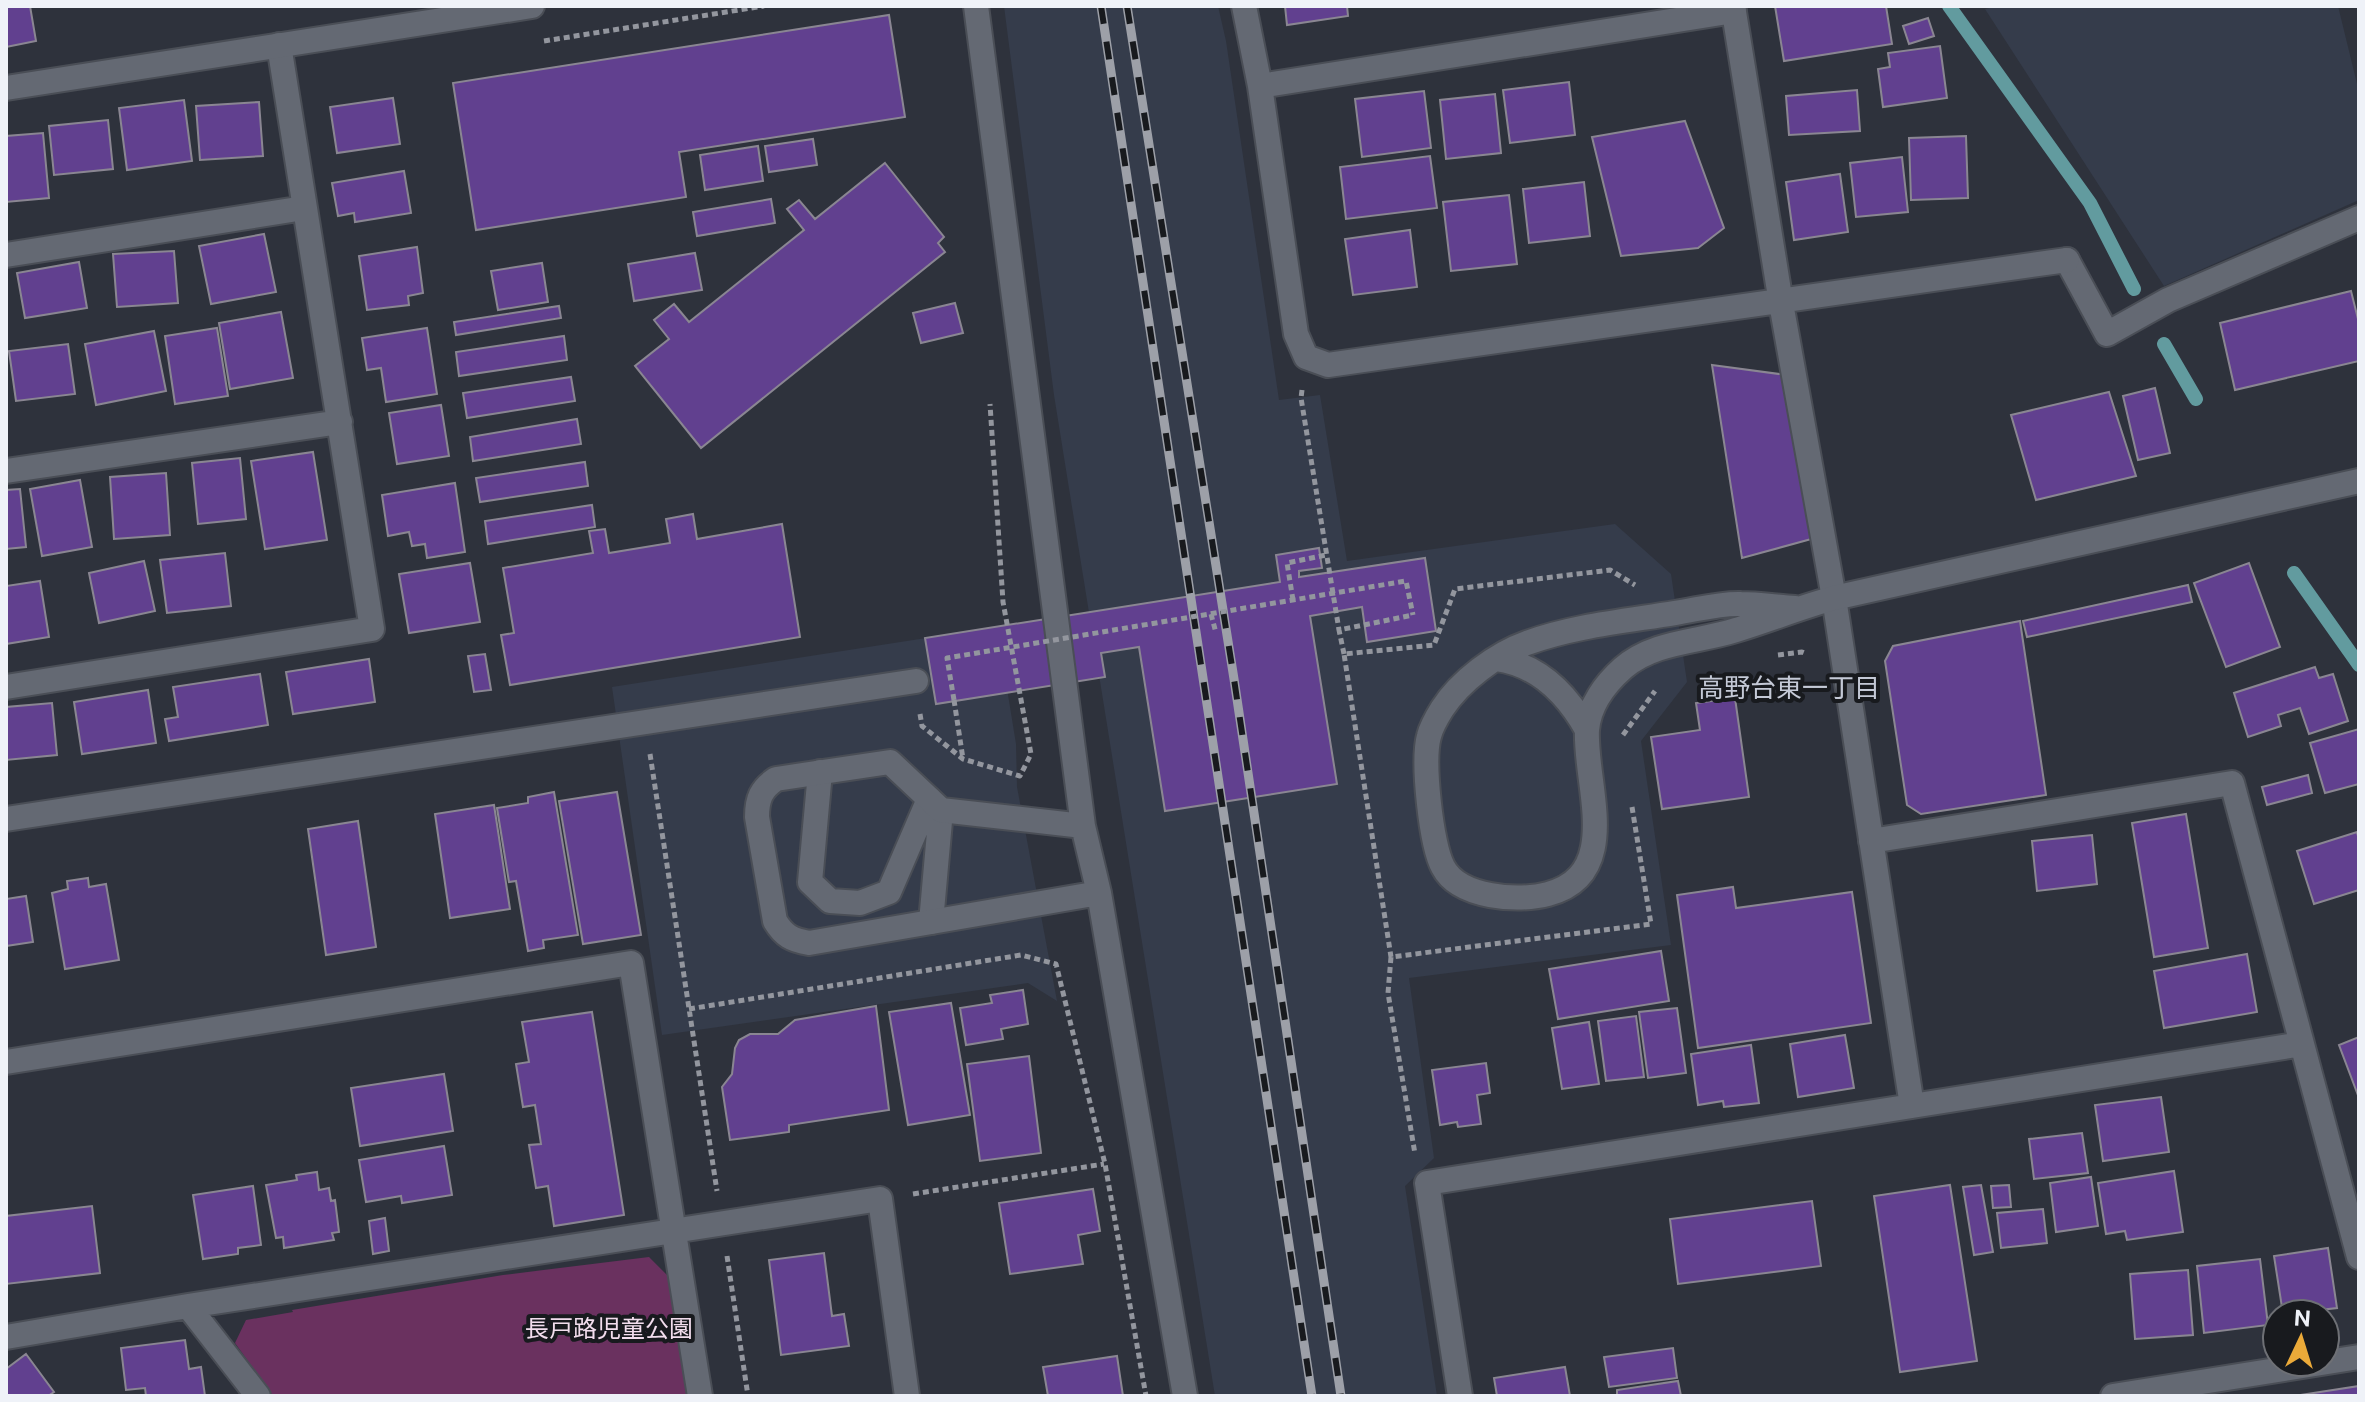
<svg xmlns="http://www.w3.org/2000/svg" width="2365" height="1402" font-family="'Public Sans','Noto Sans JP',sans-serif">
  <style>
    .built { fill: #353c4b }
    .green { fill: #6a315f }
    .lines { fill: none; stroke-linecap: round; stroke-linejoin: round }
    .stream { stroke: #629b9f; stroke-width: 14 }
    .building { fill: #61408f; stroke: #8a8692; stroke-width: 2 }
    .lane-casing { stroke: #4a4e56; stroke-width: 28 }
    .street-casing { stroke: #4a4e56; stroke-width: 28 }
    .secondary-casing { stroke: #4a4e56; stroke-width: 28 }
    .path { stroke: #93969e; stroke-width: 5; stroke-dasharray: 6 4; stroke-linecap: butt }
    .lane { stroke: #646973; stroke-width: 24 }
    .street { stroke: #646973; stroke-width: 24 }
    .secondary { stroke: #646973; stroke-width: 24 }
    .rail-casing { stroke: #9da0a8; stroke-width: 9 }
    .rail { stroke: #181a1e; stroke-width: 6; stroke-dasharray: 18; stroke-linecap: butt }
    .path-bridge { stroke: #93969e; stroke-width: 5; stroke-dasharray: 6 4; stroke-linecap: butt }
    .labels { text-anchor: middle; stroke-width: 8; stroke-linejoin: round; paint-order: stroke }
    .park-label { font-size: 24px; fill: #f2dded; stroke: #181a1e }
    .neighbourhood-label { font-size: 26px; fill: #c4c9d6; stroke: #181a1e }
  </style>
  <rect width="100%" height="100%" fill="#2e323c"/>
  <!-- built -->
  <path class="built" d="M 1004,6 L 1218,6 L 1226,41 L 1279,400 L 1320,395 L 1347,561 L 1615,524 L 1671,574 L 1687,682 L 1641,741 L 1671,945 L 1409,978 L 1434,1158 L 1405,1186 L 1437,1396 L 1215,1396 L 1054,395 Z
    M 1999,6 L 2338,6 L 2359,92 L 2359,200 L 2164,286 L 1985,9 Z
    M 997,627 L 1016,744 L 1017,787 L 1057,1001 L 1028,983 L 662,1035 L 612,687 Z"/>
  <!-- green -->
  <path class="green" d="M 649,1257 L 669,1277 L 687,1396 L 273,1396 L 235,1343 L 246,1320 L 293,1312 L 292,1310 L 503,1275 Z"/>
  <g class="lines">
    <!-- stream -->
    <path class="stream" d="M 1949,6 L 2090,203 L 2134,289
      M 2164,344 L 2196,399
      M 2294,573 L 2359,665"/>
  </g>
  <!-- building -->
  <path class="building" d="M 6,6 L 30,6 L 36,41 L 6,47 Z
    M 1285,6 L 1347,6 L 1348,16 L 1287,25 Z
    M 1775,6 L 1886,6 L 1892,44 L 1784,61 Z
    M 889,15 L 905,117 L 679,152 L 686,197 L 476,230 L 453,83 Z
    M 1928,18 L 1934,36 L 1909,44 L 1903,26 Z
    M 1940,46 L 1947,98 L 1883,107 L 1878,69 L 1890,67 L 1888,53 Z
    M 1569,82 L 1575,135 L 1510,143 L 1503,90 Z
    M 1857,90 L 1860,131 L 1789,135 L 1786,96 Z
    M 1424,91 L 1431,148 L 1362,157 L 1355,99 Z
    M 1495,94 L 1501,153 L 1446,159 L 1440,100 Z
    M 393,98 L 400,144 L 337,153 L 330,107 Z
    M 184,100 L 192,161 L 127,170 L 119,108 Z
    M 259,102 L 263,156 L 200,160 L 196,106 Z
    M 108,120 L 113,169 L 54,175 L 49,126 Z
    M 1685,121 L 1724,228 L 1698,248 L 1621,256 L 1592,137 Z
    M 43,133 L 49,198 L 6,202 L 6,136 Z
    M 1966,136 L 1968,198 L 1911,200 L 1909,138 Z
    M 813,139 L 817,165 L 769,172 L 765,146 Z
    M 758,146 L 763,181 L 705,190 L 700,155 Z
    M 1430,156 L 1437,208 L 1346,219 L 1340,167 Z
    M 1902,157 L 1908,212 L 1856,217 L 1850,163 Z
    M 885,163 L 944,237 L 938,243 L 945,252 L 701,448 L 635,366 L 669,339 L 654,320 L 674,304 L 689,322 L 804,230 L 787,209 L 799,200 L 815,219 Z
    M 404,171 L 411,213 L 355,222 L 354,213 L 338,216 L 332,183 Z
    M 1840,174 L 1848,232 L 1794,240 L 1786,182 Z
    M 1584,182 L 1590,236 L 1529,243 L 1523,189 Z
    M 1509,195 L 1517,264 L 1451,271 L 1443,202 Z
    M 771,199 L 775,223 L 697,236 L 693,212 Z
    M 1410,230 L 1417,287 L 1353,295 L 1345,239 Z
    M 264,234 L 276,292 L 211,304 L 199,246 Z
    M 417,247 L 423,293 L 408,296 L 409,305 L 367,310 L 359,256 Z
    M 174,251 L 178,303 L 117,307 L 113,254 Z
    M 695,253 L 702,290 L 634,301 L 628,264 Z
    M 79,262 L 87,308 L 25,318 L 17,273 Z
    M 542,263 L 548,302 L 498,310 L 491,271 Z
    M 2351,291 L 2359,323 L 2359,361 L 2235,390 L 2220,323 Z
    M 955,303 L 963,333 L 921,343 L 913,313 Z
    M 559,306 L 561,318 L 456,335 L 454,322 Z
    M 281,312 L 293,378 L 230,389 L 219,323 Z
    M 217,328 L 228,396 L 175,404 L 165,336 Z
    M 427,328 L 437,394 L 386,402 L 381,368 L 367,370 L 362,338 Z
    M 154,331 L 166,391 L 96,405 L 85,344 Z
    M 564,336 L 567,360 L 459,376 L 456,352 Z
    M 68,344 L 75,394 L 16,401 L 9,351 Z
    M 1712,365 L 1794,376 L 1815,538 L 1742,558 Z
    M 571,377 L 575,401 L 467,418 L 463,393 Z
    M 2155,388 L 2170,453 L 2138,460 L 2123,396 Z
    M 2109,392 L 2136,476 L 2036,500 L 2011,415 Z
    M 441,405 L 449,456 L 397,464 L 389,413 Z
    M 577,419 L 581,444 L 473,461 L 470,437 Z
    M 313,452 L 327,540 L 265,549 L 251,461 Z
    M 240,458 L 246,519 L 198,524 L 192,463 Z
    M 585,462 L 588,486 L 480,502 L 476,478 Z
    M 166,473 L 170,535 L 114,539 L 110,477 Z
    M 80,480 L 92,547 L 42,556 L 30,489 Z
    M 455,483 L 465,552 L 427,558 L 425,544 L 412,546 L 409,532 L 388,536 L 382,495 Z
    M 20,489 L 26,547 L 6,549 L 6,490 Z
    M 592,505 L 595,527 L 488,544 L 485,521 Z
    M 693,514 L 697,539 L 782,524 L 800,637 L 510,685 L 501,635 L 514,633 L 503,568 L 593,553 L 589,531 L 605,529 L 609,553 L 670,543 L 666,519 Z
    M 1319,548 L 1322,568 L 1299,571 L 1299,577 L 1425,558 L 1436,631 L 1367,642 L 1362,607 L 1310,616 L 1337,784 L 1165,811 L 1139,647 L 1101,653 L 1105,677 L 936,704 L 925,638 L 1280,582 L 1276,555 Z
    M 225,553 L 231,606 L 167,613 L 160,560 Z
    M 144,561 L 155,611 L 99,623 L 89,573 Z
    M 470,563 L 480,622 L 409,633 L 399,574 Z
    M 2249,563 L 2280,647 L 2226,667 L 2194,583 Z
    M 40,581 L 49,637 L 6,644 L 6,586 Z
    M 2188,585 L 2192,602 L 2027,637 L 2023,621 Z
    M 2020,621 L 2046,795 L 1921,814 L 1907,805 L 1885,661 L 1893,646 Z
    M 485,654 L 491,690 L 474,692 L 468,656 Z
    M 369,659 L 375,702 L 293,714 L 286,672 Z
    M 2315,667 L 2319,678 L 2333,674 L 2348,721 L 2309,734 L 2300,708 L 2278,715 L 2281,726 L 2248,737 L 2234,693 Z
    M 260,674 L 268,725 L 169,741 L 165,719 L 178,717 L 173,687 Z
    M 148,690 L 156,743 L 82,754 L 74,702 Z
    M 1735,698 L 1749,797 L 1662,809 L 1651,737 L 1700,730 L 1696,703 Z
    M 52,703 L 57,755 L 6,760 L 6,707 Z
    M 2359,729 L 2359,784 L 2325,793 L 2310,743 Z
    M 2308,775 L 2312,793 L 2267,805 L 2262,787 Z
    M 554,792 L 578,935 L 543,940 L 544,948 L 528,951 L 516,881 L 509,882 L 497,808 L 528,803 L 528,797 Z
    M 617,792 L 641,935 L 583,944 L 559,801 Z
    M 494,805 L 510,909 L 450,918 L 435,814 Z
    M 2186,814 L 2208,948 L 2154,957 L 2132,823 Z
    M 358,821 L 376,947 L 326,955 L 308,829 Z
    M 2357,832 L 2359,840 L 2359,890 L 2314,904 L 2297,851 Z
    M 2092,835 L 2097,884 L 2037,891 L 2032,841 Z
    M 88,878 L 89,887 L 106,884 L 119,960 L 65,969 L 52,893 L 68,889 L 67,881 Z
    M 1733,887 L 1736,908 L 1852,892 L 1871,1023 L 1698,1048 L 1677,895 Z
    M 26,896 L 33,942 L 6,946 L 6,899 Z
    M 1661,951 L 1669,1001 L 1558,1019 L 1549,969 Z
    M 2247,954 L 2257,1012 L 2164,1028 L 2154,971 Z
    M 1023,990 L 1028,1024 L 1001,1029 L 1003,1039 L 966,1045 L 960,1008 L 992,1003 L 990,995 Z
    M 951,1003 L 970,1115 L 908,1125 L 889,1012 Z
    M 876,1006 L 889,1110 L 789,1125 L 789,1132 L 730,1140 L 722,1087 L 732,1074 L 735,1048 L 739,1040 L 750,1034 L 778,1034 L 795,1020 Z
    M 1677,1008 L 1686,1073 L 1648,1078 L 1639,1012 Z
    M 592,1012 L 624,1215 L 554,1226 L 548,1186 L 536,1188 L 529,1145 L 541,1144 L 535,1105 L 523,1107 L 516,1064 L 529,1062 L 522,1022 Z
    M 1636,1016 L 1644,1077 L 1606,1081 L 1598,1021 Z
    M 1589,1022 L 1599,1084 L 1562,1089 L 1552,1028 Z
    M 1845,1035 L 1854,1088 L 1798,1097 L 1790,1044 Z
    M 2359,1037 L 2359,1098 L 2339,1045 Z
    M 1751,1045 L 1759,1103 L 1724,1107 L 1723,1101 L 1698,1105 L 1691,1054 Z
    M 1029,1056 L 1041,1153 L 980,1161 L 967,1064 Z
    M 1486,1063 L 1490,1093 L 1477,1095 L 1481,1124 L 1458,1127 L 1457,1122 L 1440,1125 L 1432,1070 Z
    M 444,1074 L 453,1131 L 360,1146 L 351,1088 Z
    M 2161,1097 L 2169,1152 L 2103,1161 L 2095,1105 Z
    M 2082,1133 L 2088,1173 L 2034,1179 L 2029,1139 Z
    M 444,1146 L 452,1195 L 402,1203 L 401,1196 L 366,1202 L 359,1160 Z
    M 2174,1171 L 2183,1232 L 2127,1240 L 2125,1231 L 2106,1234 L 2098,1183 Z
    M 317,1172 L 319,1190 L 329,1188 L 331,1201 L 335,1200 L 339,1232 L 332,1233 L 334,1240 L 284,1248 L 283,1237 L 276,1238 L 266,1185 L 297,1180 L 296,1175 Z
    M 2091,1177 L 2098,1226 L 2056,1232 L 2050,1183 Z
    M 1950,1185 L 1977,1361 L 1900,1372 L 1874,1196 Z
    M 1981,1185 L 1993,1252 L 1974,1255 L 1963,1187 Z
    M 2009,1185 L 2011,1207 L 1993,1208 L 1991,1186 Z
    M 253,1186 L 261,1245 L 238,1248 L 238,1254 L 203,1259 L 193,1195 Z
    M 1093,1189 L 1100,1231 L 1078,1235 L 1083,1264 L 1010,1274 L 999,1203 Z
    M 1812,1201 L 1821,1266 L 1678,1284 L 1670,1219 Z
    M 92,1206 L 100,1273 L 6,1284 L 6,1216 Z
    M 2043,1209 L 2047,1243 L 2001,1248 L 1997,1213 Z
    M 385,1218 L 389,1251 L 373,1254 L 369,1221 Z
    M 2328,1248 L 2337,1308 L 2283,1314 L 2274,1256 Z
    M 824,1253 L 832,1316 L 844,1314 L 849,1346 L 781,1355 L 769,1260 Z
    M 2260,1259 L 2268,1325 L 2204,1333 L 2197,1266 Z
    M 2188,1270 L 2193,1335 L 2135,1339 L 2130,1274 Z
    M 185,1340 L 189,1369 L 201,1367 L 205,1396 L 146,1396 L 145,1388 L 126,1390 L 121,1348 Z
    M 1673,1348 L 1677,1378 L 1609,1387 L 1604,1357 Z
    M 26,1354 L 54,1392 L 48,1396 L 6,1396 L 6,1369 Z
    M 1117,1356 L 1123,1396 L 1048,1396 L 1043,1367 Z
    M 1565,1367 L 1570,1396 L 1497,1396 L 1494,1378 Z
    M 1678,1381 L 1681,1396 L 1617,1396 L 1617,1390 Z
    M 2359,1386 L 2359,1396 L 2294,1396 Z"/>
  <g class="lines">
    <!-- lane casing -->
    <g class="lane-casing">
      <path id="lane" d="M 2067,260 L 2107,334 L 2168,300 L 2359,218"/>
    </g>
    <!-- street casing -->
    <g class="street-casing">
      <path id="street" d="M 1244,6 L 1260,86 L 1296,334 L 1306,357 L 1328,365 L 2067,260
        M 1260,86 L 1734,11
        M 6,255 L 304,208
        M 6,471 L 340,422
        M 6,687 L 372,629 L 279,45
        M 820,772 L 810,882 L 830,901 L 860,903 L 889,892 L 929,799
        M 6,819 L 916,681
        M 1871,841 L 2232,783 L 2302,1044
        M 931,922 L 941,810
        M 6,1062 L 631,963 L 700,1396
        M 1912,1106 L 2302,1044 L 2359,1257
        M 188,1306 L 258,1396
        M 6,1337 L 188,1306 L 880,1199 L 907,1396
        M 1460,1396 L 1427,1183 L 1912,1106 L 1834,598 L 1781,303 L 1733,6
        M 2113,1396 L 2359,1357"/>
    </g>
    <!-- secondary casing -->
    <g class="secondary-casing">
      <path id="secondary" d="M 976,6 L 1083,826 L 1099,893 L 1185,1396
        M 6,88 L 532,6
        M 1795,608 C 1777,607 1759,604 1741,604 C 1719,603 1696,610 1675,613 C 1626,621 1573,626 1527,643 C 1496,654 1460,681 1442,709 C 1437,717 1431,728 1429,736 C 1422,761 1431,845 1443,867 C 1459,898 1519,902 1548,894 C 1624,874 1584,783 1587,730 C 1589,706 1605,684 1623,668 C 1654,641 1699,642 1736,630 C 1769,620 1801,607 1834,598 L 2359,481
        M 1497,659 C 1539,665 1567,694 1587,730
        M 1083,826 L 941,810 L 890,762 L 776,779 C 761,789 757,799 757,817 L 775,921 C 784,936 792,940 809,943 L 1099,893"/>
    </g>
    <!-- path -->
    <path class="path" d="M 544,41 L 764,6
      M 1302,390 L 1301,398 L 1339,630
      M 1293,600 L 1287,563 L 1326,555
      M 1211,614 L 1216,633
      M 1344,654 L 1339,630 L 1413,615
      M 1778,655 L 1802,652 L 1807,654
      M 954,700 L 963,759
      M 920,714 L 922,726 L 963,759 L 1020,776 L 1031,754 L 1003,602 L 990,404
      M 1623,735 L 1655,691
      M 650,754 L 717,1191
      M 1632,807 L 1651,924 L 1391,957 L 1344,654 L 1434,645 L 1455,589 L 1610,570 L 1635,585
      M 1391,957 L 1388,993 L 1415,1154
      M 689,1009 L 1021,955 L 1056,964 L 1105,1164 L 1146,1396
      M 913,1194 L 1104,1164
      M 727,1256 L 748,1396"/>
    <!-- lane -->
    <use href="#lane" class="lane"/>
    <!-- street -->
    <use href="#street" class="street"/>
    <!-- secondary -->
    <use href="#secondary" class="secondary"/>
    <!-- rail casing -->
    <g class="rail-casing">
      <path id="rail" d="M 1101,6 L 1312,1396
        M 1127,6 L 1234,679 L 1341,1396"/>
    </g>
    <!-- rail -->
    <use href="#rail" class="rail"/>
    <!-- path-bridge -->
    <path class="path-bridge" d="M 954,700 L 947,658 L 1406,581 L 1413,615"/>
  </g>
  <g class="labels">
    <!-- park labels -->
    <g class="park-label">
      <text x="609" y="1337">長戸路児童公園</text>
    </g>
    <!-- neighbourhood labels -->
    <g class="neighbourhood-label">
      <text x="1789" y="697">高野台東一丁目</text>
    </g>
  </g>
  <!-- border -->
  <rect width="2365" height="1402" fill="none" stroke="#eff2f8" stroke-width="16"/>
  <!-- north arrow -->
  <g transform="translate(2301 1338) rotate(4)"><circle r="38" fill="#181a1e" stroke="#6e7075" stroke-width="2"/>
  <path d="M0-6L14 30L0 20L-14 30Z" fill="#ebaa39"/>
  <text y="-12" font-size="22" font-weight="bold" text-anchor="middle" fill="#eff2f8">N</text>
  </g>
</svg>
